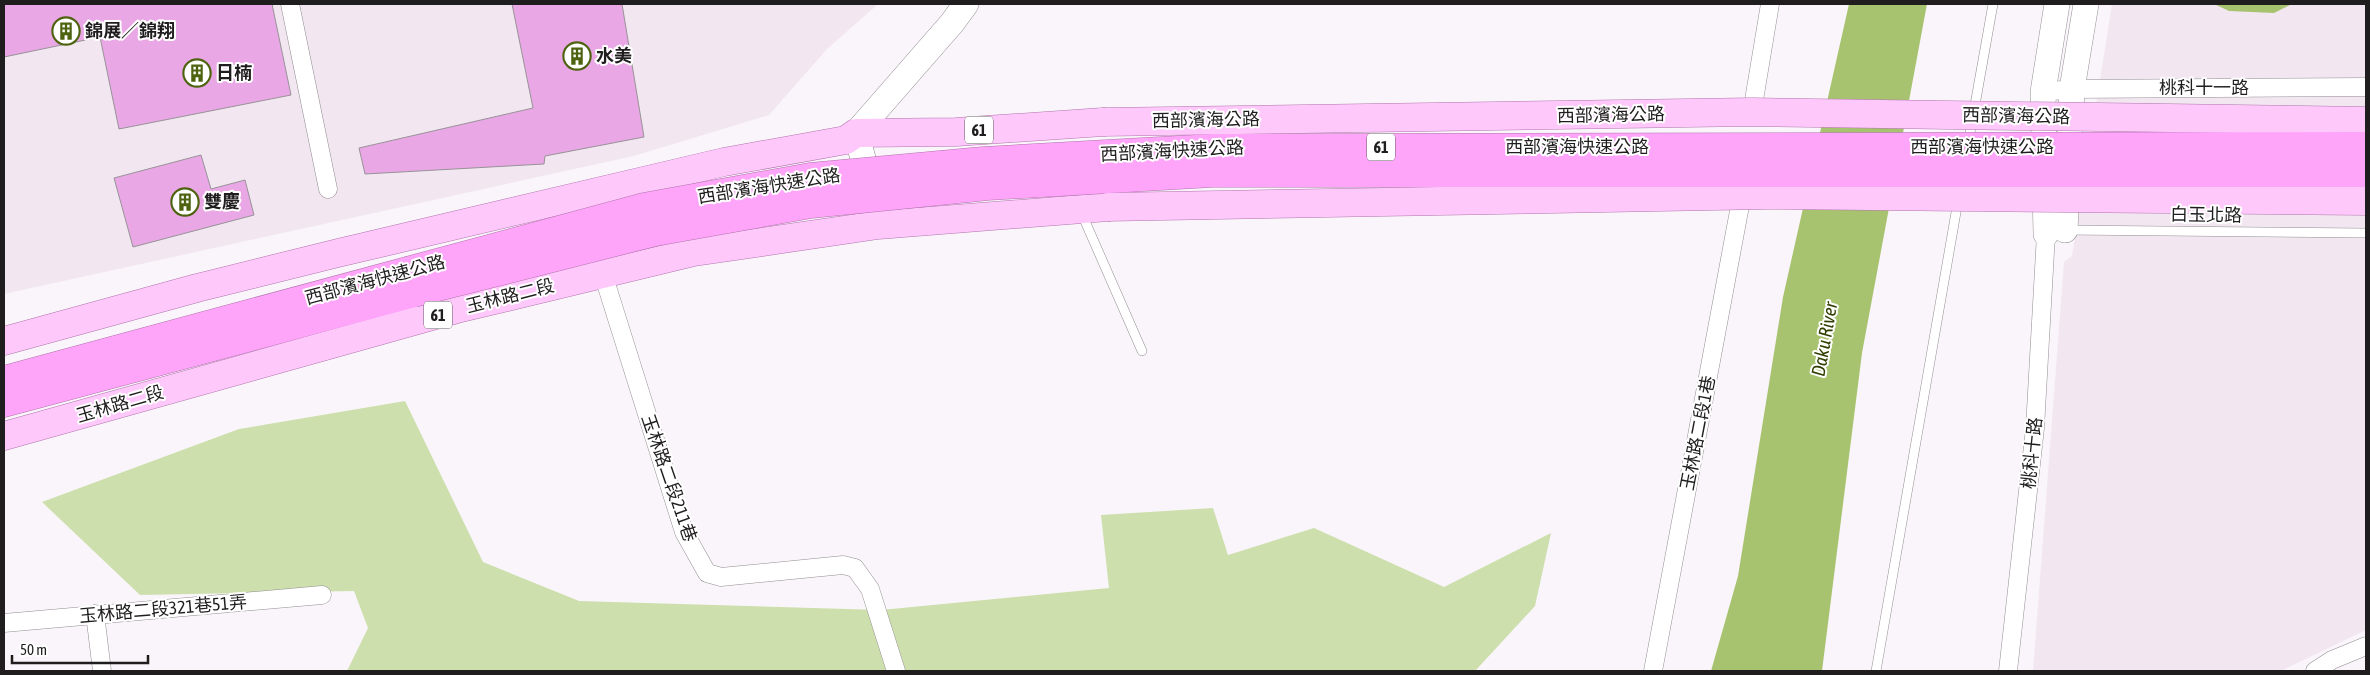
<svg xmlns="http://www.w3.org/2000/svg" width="2370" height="675" font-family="'Asap Condensed','Noto Sans TC',sans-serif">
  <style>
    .built { fill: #f2e7f1 }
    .green { fill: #cddfac }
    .water { fill: #a8c370 }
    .building { fill: #eaa7e6; stroke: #979397 }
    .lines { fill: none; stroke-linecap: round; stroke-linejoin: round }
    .lane-casing { stroke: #938e92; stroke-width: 10 }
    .street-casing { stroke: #938e92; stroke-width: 19 }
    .secondary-casing { stroke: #938e92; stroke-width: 26 }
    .primary-casing { stroke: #b075ac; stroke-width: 29 }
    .highway-casing { stroke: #b075ac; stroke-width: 29 }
    .lane { stroke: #fff; stroke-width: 9 }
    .street { stroke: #fff; stroke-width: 18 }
    .secondary { stroke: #fff; stroke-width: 25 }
    .primary { stroke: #fec8fb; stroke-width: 28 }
    .highway { stroke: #fea4f9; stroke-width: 28 }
    .primary-bridge-casing { stroke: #b075ac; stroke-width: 29; stroke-linecap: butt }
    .highway-bridge-casing { stroke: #b075ac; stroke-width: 29; stroke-linecap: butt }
    .primary-bridge { stroke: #fec8fb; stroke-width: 28 }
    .highway-bridge { stroke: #fea4f9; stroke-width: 28 }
    .labels { text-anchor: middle; stroke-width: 4; stroke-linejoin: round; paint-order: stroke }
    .shield { fill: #fff; stroke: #626162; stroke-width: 1 }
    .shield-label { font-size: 16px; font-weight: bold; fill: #1f1d1e }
    .poi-label { font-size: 18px; font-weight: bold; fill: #1f1d1e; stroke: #fff; text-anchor: start }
    .street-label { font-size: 18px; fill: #1f1d1e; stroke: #fff }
    .water-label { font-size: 19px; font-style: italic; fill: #303f00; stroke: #fff }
  </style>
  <rect width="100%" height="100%" fill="#faf5fa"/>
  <!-- built -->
  <path class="built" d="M 4,4 L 878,4 L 827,49 L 769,115 L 634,156 L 4,294 Z
    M 2112,4 L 2366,4 L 2366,630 L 2281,671 L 2033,671 L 2064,262 L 2072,256 Z"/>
  <!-- green -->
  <path class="green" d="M 405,401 L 483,562 L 579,601 L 881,610 L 1109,588 L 1101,515 L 1213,508 L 1228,555 L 1314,528 L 1444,587 L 1551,533 L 1535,606 L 1475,671 L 347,671 L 368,628 L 354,591 L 140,595 L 42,502 L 239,429 Z"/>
  <!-- water -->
  <path class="water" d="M 1849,4 L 1927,4 L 1862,353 L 1822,671 L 1711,671 L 1738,576 L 1783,297 Z
    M 2214,4 L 2292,4 L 2274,13 L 2229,11 Z"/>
  <!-- building -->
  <path class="building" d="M 4,4 L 272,4 L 291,95 L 119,129 L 100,37 L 4,57 Z
    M 512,4 L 622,4 L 644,137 L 545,156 L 544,164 L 365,174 L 359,148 L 533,108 Z
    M 201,155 L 211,189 L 245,180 L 254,215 L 133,247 L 114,178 Z"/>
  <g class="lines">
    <!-- lane casing -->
    <g class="lane-casing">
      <path id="lane" d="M 1968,144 L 1993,4
        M 1081,212 L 1142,351
        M 2066,230 L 2366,233
        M 1876,671 L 1958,201"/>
    </g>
    <!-- street casing -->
    <g class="street-casing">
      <path id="street" d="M 290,4 L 328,189
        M 2043,92 L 2072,89 L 2366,87
        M 1752,112 L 1770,4
        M 603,274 L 684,532 L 707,573 L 721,577 L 843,565 L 855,568 L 870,589 L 896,671
        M 95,614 L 102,671
        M 4,623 L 322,595
        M 1653,671 L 1742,195
        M 2008,671 L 2035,428 L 2046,234
        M 2315,671 L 2332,660 L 2366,646"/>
    </g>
    <!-- secondary casing -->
    <g class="secondary-casing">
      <path id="secondary" d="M 872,191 L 856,133 L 952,23 L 966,4
        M 2065,230 L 2072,89 L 2086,4
        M 2046,234 L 2043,92 L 2057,4"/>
    </g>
    <!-- primary casing -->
    <g class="primary-casing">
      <path id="primary" d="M 4,341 L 197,288 L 338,253 L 724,162 L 846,140 L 856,133 L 956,132 L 1103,122
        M 4,436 L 457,309 L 694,252 L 878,225 L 1108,207"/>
    </g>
    <!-- highway casing -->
    <g class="highway-casing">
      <path id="highway" d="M 4,380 L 407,271
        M 4,403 L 414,293"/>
    </g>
    <!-- lane -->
    <use href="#lane" class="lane"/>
    <!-- street -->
    <use href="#street" class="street"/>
    <!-- secondary -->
    <use href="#secondary" class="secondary"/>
    <!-- primary -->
    <use href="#primary" class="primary"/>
    <!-- highway -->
    <use href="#highway" class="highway"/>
    <!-- primary-bridge casing -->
    <g class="primary-bridge-casing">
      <path id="primary-bridge" d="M 1103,122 L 1752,112 L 2366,121
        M 1108,207 L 1768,195 L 2366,201"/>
    </g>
    <!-- highway-bridge casing -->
    <g class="highway-bridge-casing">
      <path id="highway-bridge" d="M 407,271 L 644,207 L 810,177 L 983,161 L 1214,148 L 2366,146
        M 414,293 L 655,232 L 811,204 L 988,186 L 1212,173 L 2366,173"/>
    </g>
    <!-- primary-bridge -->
    <use href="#primary-bridge" class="primary-bridge"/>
    <!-- highway-bridge -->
    <use href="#highway-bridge" class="highway-bridge"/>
  </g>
  <!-- icons -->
  <defs>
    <g id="building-ring" transform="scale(1.4375)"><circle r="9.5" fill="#fff" stroke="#4e6310" stroke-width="1.5"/><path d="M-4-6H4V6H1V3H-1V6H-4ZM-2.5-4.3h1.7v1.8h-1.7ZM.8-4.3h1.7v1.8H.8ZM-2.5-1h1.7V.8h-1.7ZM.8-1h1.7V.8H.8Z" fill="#4e6310"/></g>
  </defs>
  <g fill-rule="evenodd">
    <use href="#building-ring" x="66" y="31"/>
    <use href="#building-ring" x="577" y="56"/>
    <use href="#building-ring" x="197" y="73"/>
    <use href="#building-ring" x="185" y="202"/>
  </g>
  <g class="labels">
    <!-- shield labels -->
    <g class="shield">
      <rect x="965" y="116.5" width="28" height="27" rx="4"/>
      <rect x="1367" y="133.5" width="28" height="27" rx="4"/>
      <rect x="424" y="301.5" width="28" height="27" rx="4"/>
    </g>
    <g class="shield-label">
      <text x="979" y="136">61</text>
      <text x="1381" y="153">61</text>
      <text x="438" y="321">61</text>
    </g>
    <!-- poi labels -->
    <g class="poi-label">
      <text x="85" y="37">錦展／錦翔</text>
      <text x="596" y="62">水美</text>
      <text x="216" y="79">日楠</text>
      <text x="204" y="208">雙慶</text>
    </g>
    <!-- street labels -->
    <g class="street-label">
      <text x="2204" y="94">桃科十一路</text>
      <text transform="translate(1611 115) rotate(-1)" y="6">西部濱海公路</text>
      <text transform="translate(2016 116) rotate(1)" y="6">西部濱海公路</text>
      <text transform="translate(1206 120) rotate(-1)" y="6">西部濱海公路</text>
      <text x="1577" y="153">西部濱海快速公路</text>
      <text x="1982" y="153">西部濱海快速公路</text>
      <text transform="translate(1172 151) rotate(-3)" y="6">西部濱海快速公路</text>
      <text transform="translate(769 186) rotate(-9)" y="6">西部濱海快速公路</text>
      <text transform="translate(2206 215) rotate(1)" y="6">白玉北路</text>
      <text transform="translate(375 280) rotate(-15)" y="6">西部濱海快速公路</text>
      <text transform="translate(510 296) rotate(-14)" y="6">玉林路二段</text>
      <text transform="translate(120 404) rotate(-16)" y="6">玉林路二段</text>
      <text transform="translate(1698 433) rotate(-79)" y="6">玉林路二段1巷</text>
      <text transform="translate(2032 453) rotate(-84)" y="6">桃科十路</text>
      <text transform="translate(669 478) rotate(71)" y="6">玉林路二段211巷</text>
      <text transform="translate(163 609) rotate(-5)" y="6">玉林路二段321巷51弄</text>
    </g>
    <!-- water labels -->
    <g class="water-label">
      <text transform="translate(1824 339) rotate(-80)" y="7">Daku River</text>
    </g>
  </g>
  <!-- border -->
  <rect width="2370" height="675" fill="none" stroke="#1f1d1e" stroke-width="10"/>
  <!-- scale -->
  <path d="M12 655v8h136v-8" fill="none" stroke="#1f1d1e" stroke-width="2.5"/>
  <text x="20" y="655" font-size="15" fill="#1f1d1e" stroke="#ffffff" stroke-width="4" paint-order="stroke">50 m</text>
</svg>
